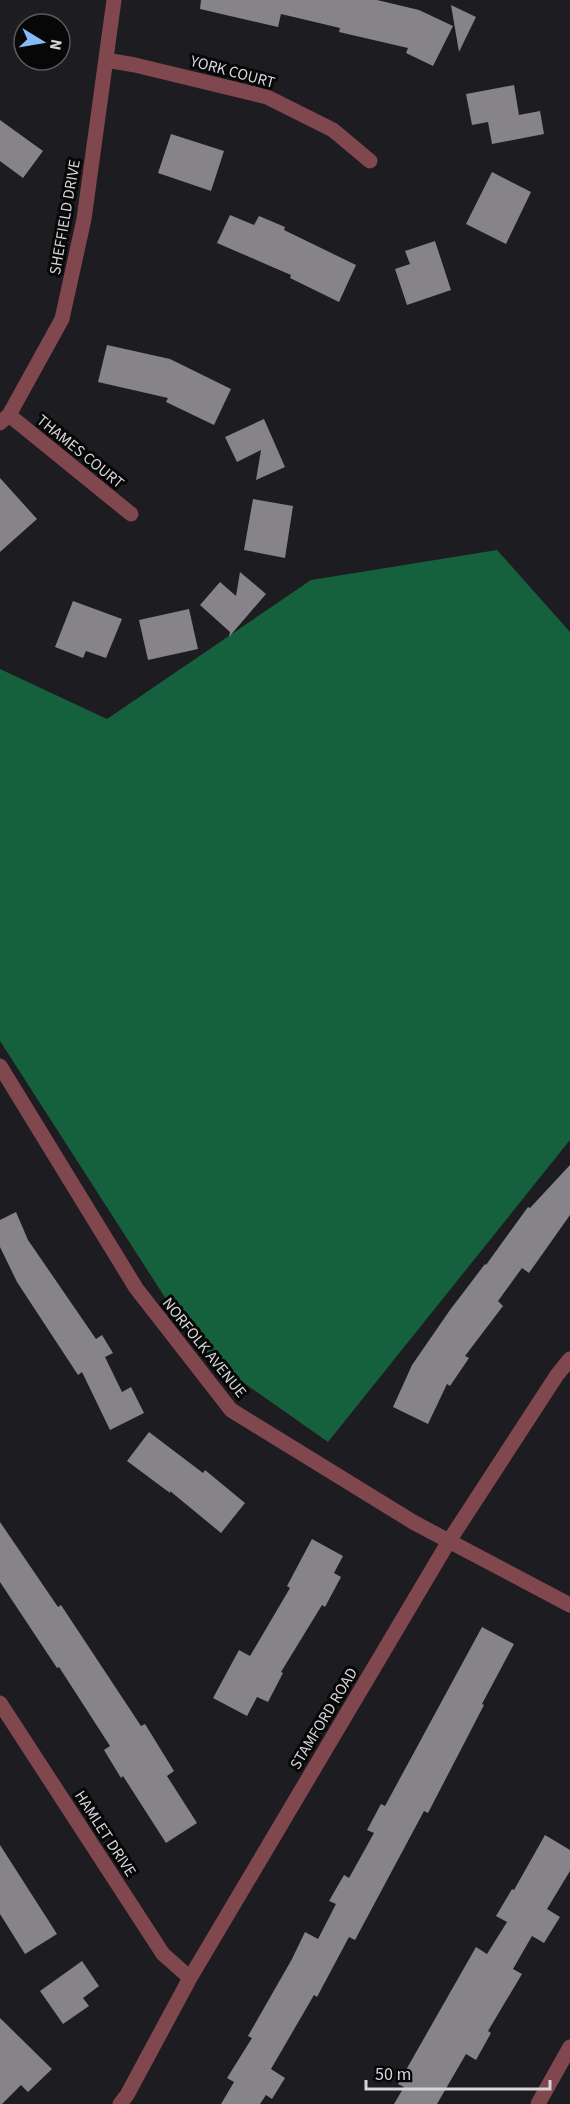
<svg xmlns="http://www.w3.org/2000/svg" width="570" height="2104" font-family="'Source Sans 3',sans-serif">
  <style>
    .forest { fill: #15603d }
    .building { fill: #868489 }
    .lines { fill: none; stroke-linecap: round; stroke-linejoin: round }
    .minor { stroke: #80474e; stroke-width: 15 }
    .labels { text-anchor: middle; stroke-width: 6; stroke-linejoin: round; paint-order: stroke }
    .street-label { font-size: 16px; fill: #d6d6d8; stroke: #070708 }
  </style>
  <rect width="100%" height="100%" fill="#1d1c20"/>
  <!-- forest -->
  <path class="forest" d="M 497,550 L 570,632 L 570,1140 L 328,1442 L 200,1352 L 0,1041 L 0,669 L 107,719 L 311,580 Z"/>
  <!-- building -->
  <path class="building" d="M 201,0 L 377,0 L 419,10 L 453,26 L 433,66 L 406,53 L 408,48 L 339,32 L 340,28 L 281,14 L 278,27 L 200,9 Z
    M 451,5 L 476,17 L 459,52 Z
    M 514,85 L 519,115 L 540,111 L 544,134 L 492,144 L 488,122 L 472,125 L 466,94 Z
    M 0,120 L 43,151 L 23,178 L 0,161 Z
    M 171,134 L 224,151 L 211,191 L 158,173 Z
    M 492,172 L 531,192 L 506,244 L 466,224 Z
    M 230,215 L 254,225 L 259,216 L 285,227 L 284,230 L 356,265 L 339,302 L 290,278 L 291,275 L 217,243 Z
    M 435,241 L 451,290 L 407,305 L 395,269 L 410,264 L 405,251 Z
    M 107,345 L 170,359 L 231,389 L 214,425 L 166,402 L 168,398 L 98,382 Z
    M 264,419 L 285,467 L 256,480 L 261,450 L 237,462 L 225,437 Z
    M 0,478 L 37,519 L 0,552 Z
    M 253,499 L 293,506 L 285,558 L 244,550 Z
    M 240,572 L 266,594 L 229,637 L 230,632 L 200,605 L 220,582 L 236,596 Z
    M 73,601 L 122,619 L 106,658 L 86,651 L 83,658 L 55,647 Z
    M 189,609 L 198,649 L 148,660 L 139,620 Z
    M 570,1165 L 570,1215 L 529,1273 L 522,1268 L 498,1301 L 503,1306 L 465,1356 L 469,1358 L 450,1386 L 447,1384 L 428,1424 L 393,1407 L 412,1365 L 450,1310 L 485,1264 L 486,1265 L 528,1207 L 530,1208 Z
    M 16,1212 L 28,1240 L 96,1339 L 102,1335 L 113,1353 L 105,1357 L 122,1392 L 131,1387 L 144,1413 L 110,1430 L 82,1372 L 78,1375 L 17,1282 L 0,1247 L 0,1220 Z
    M 149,1432 L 203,1473 L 205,1470 L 245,1503 L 221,1533 L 170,1491 L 170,1493 L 127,1461 Z
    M 0,1522 L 58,1607 L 61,1605 L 141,1726 L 145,1724 L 174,1771 L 167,1776 L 197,1823 L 166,1843 L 123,1776 L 121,1778 L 104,1750 L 110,1746 L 59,1667 L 57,1668 L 0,1582 Z
    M 312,1539 L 343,1556 L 334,1573 L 341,1577 L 325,1607 L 322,1605 L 281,1672 L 283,1673 L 268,1702 L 257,1697 L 247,1716 L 213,1698 L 239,1650 L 250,1656 L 290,1588 L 287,1586 Z
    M 482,1627 L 514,1644 L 482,1704 L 484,1705 L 428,1813 L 424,1811 L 355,1940 L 349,1937 L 317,1997 L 314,1995 L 271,2069 L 285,2078 L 272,2099 L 266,2095 L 260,2104 L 221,2104 L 234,2082 L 227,2078 L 252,2038 L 248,2036 L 292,1959 L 305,1932 L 318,1939 L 336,1904 L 329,1901 L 344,1875 L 349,1878 L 374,1833 L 367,1830 L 381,1804 L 385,1806 Z
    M 545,1835 L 570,1850 L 570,1871 L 547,1909 L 560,1917 L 544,1943 L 532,1936 L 513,1969 L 522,1974 L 488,2031 L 491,2033 L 476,2060 L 466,2054 L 437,2104 L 394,2104 L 404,2087 L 398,2084 L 476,1947 L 487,1954 L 507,1922 L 496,1916 L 512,1889 L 514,1890 Z
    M 0,1845 L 57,1934 L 25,1954 L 0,1914 Z
    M 82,1961 L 99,1986 L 83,1998 L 89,2006 L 63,2024 L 40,1991 Z
    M 0,2018 L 52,2069 L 28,2092 L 21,2085 L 2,2104 L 0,2104 Z"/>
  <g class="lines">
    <!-- minor -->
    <path class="minor" d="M 106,60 L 135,65 L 267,97 L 333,130 L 370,161
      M 9,415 L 131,514
      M 0,423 L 9,415 L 62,319 L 84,219 L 114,0
      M 0,1066 L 136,1288 L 231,1410 L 413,1522 L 570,1605
      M 0,1703 L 163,1954 L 190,1978
      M 120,2104 L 127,2095 L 190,1978 L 449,1541 L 557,1375 L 570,1359
      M 538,2104 L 570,2047"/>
  </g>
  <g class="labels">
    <!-- street labels -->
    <g class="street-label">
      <text transform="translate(233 71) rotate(15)" y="6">YORK COURT</text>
      <text transform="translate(64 217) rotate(-80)" y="6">SHEFFIELD DRIVE</text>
      <text transform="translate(81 451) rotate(39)" y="6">THAMES COURT</text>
      <text transform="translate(205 1347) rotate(51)" y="6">NORFOLK AVENUE</text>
      <text transform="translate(323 1718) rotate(-59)" y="6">STAMFORD ROAD</text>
      <text transform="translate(106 1833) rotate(57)" y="6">HAMLET DRIVE</text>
    </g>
  </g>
  <!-- north arrow -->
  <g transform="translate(42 42) rotate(101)"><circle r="28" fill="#070708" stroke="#5a5a5b" stroke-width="1.5"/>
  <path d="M0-4.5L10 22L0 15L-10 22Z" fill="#85bbfb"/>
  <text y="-9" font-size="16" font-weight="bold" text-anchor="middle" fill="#d6d6d8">N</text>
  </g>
  <!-- scale -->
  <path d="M366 2080v9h184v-9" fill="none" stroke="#d6d6d8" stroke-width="3"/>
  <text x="375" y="2080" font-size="18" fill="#d6d6d8" stroke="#070708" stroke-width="4.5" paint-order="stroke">50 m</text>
</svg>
